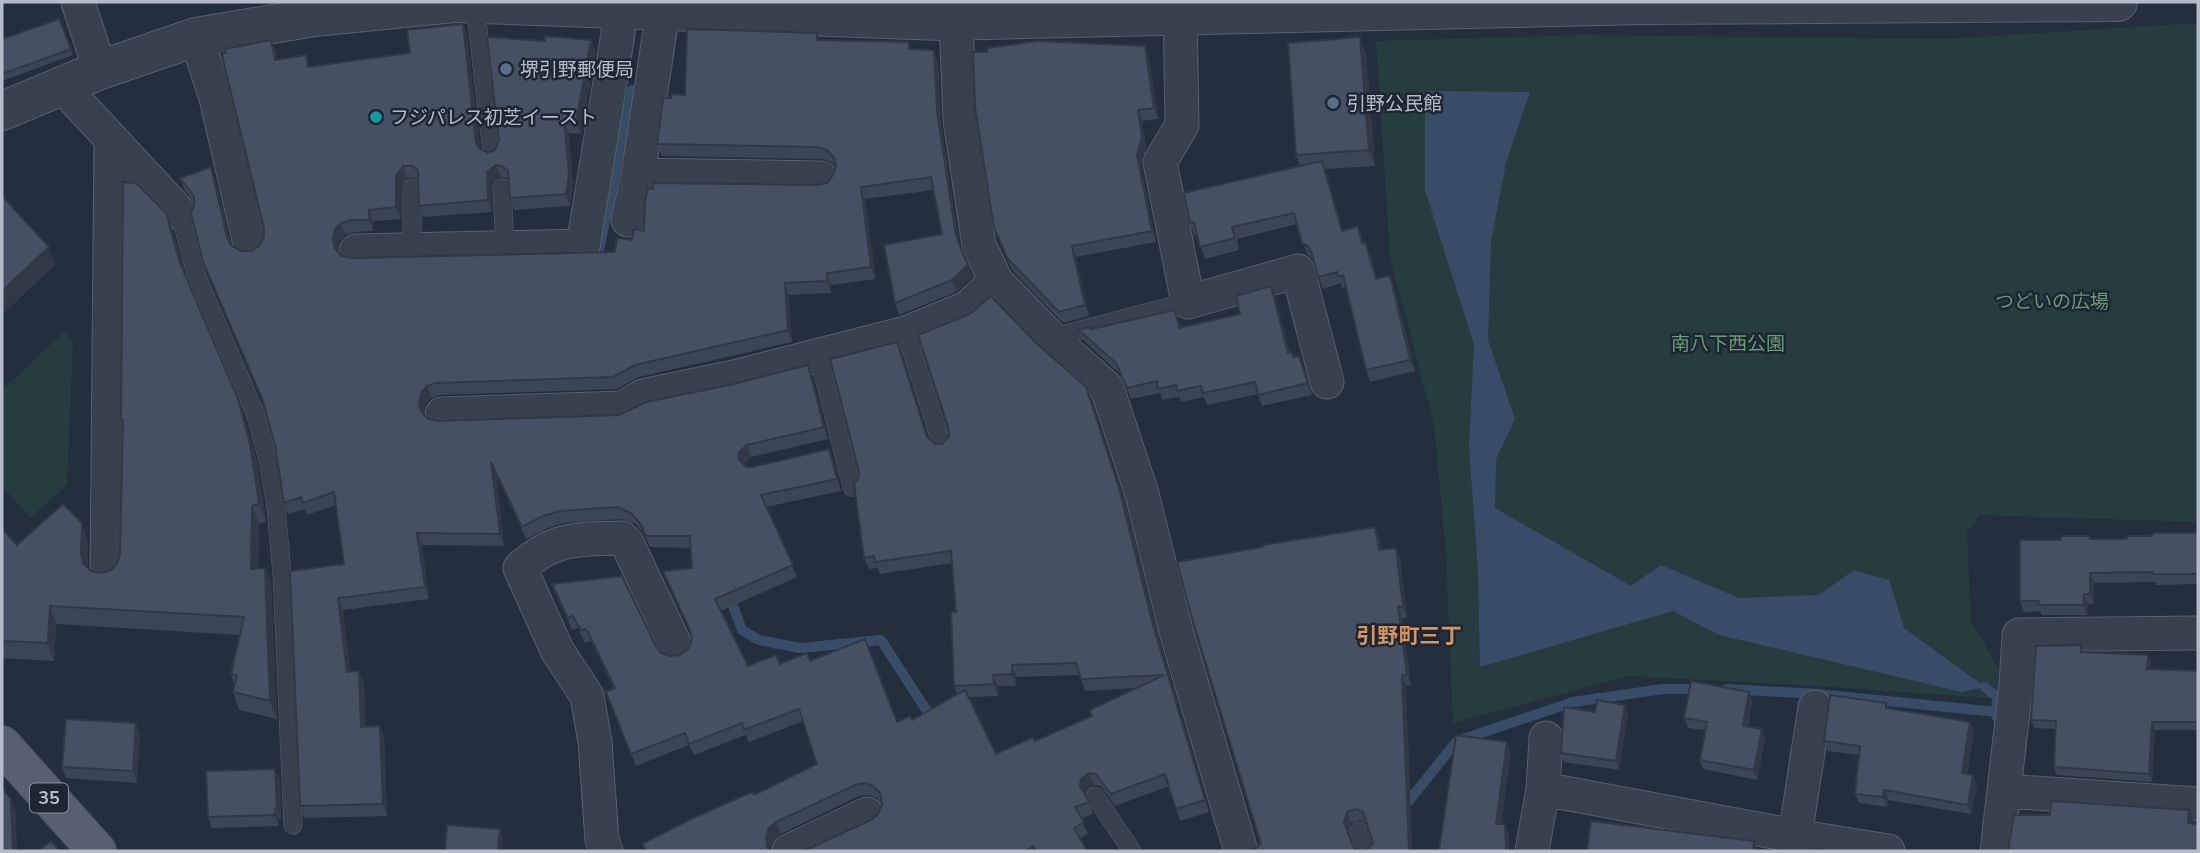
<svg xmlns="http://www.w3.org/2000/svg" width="2200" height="853" font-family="'Nunito Sans','Noto Sans JP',sans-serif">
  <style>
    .green { fill: #263c3f }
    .water { fill: #394c67 }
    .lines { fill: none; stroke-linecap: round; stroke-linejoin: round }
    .stream { stroke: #394c67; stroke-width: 10 }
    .service-casing { stroke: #565f6c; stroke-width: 19 }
    .minor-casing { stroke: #565f6c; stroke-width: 35 }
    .tertiary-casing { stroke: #565f6c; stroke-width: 40 }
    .primary-casing { stroke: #414a57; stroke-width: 40 }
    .service { stroke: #38414e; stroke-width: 18 }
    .minor { stroke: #38414e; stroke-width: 33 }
    .tertiary { stroke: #38414e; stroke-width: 38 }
    .primary { stroke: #56606e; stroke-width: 38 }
    .wall { fill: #3b4654; fill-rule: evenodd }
    .shaded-wall { fill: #303945 }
    .building { fill: #455162; stroke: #303945; stroke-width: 2 }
    .service-dot { fill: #5c6f8a; stroke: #1d2633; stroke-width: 2.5 }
    .culture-dot { fill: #0f9aa8; stroke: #1d2633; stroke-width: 2.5 }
    .labels { text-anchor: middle; stroke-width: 5; stroke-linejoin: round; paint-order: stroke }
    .shield { fill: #1d2633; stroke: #878f9c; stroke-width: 2 }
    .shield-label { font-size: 18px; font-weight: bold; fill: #b4bcc9 }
    .poi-label { font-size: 19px; fill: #b4bcc9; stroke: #1d2633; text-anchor: start }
    .park-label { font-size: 19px; fill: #6b9a76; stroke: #1d2633 }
    .neighbourhood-label { font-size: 21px; font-weight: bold; fill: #d59563; stroke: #1d2633 }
  </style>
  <rect width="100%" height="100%" fill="#242f3e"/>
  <!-- green -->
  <path class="green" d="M 2198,23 L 2198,522 L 1980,515 L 1967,532 L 1971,620 L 2003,677 L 2003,699 L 1818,686 L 1629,676 L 1453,723 L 1446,554 L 1434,425 L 1390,257 L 1376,41 L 1582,35 L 1947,39 Z
    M 64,332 L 73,342 L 67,485 L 30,518 L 2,486 L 2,390 Z"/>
  <!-- water -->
  <path class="water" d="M 1425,91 L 1530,92 L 1506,163 L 1491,241 L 1488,340 L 1515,419 L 1496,459 L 1495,508 L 1631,586 L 1661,565 L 1739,598 L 1819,595 L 1854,570 L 1889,580 L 1904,628 L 1985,687 L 1962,692 L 1719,635 L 1673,611 L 1480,667 L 1478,571 L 1469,446 L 1474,345 L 1425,190 Z"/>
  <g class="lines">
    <!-- stream -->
    <path class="stream" d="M 597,260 L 632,90
      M 728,592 L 742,630 L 759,640 L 800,648 L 881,640 L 934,722
      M 1985,687 L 1997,697 L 1996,716
      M 1727,689 L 1817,694 L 1997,712
      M 1403,808 L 1457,741 L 1573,702 L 1663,689 L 1701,689"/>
    <!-- service casing -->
    <g class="service-casing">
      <path id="service" d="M 475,4 L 492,153
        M 502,188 L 505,248
        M 180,213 L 197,277 L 255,413 L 268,459 L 276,507 L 282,573 L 293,825
        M 412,250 L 412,188
        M 906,333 L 942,445
        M 1051,338 L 1188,302
        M 818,354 L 852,487
        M 1095,796 L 1132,851
        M 1359,831 L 1366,851"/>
    </g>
    <!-- minor casing -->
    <g class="minor-casing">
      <path id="minor" d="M 78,2 L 100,70
        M 1180,2 L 1182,125 L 1160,162 L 1188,302 L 1298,271 L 1327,382
        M 956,20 L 960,120 L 979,245 L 996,281 L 1051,338 L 1107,388 L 1142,494 L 1176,631 L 1241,851
        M 196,37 L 216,98 L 250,244
        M 62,86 L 180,213
        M 638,175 L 821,178
        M 628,220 L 638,175 L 663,11
        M 356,251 L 583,246 L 618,34 L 619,9
        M 442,414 L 623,408 L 643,396 L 734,377 L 906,333 L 967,308 L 996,281
        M 107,572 L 111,139
        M 1543,789 L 1795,836 L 1815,707
        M 2004,791 L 2198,804
        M 606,851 L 602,840 L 595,742 L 587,696 L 557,650 L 520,568 C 554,537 578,539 622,538 L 627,543 L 677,649
        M 789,851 L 867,814
        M 1532,851 L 1543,789 L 1546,738
        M 1793,851 L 1795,836 L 1888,851
        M 1997,851 L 2016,685 L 2019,635 L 2198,633"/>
    </g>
    <!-- tertiary casing -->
    <g class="tertiary-casing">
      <path id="tertiary" d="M 2,111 L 100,70 L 196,37 L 314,17 L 454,3 L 941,21 L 1645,5 L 2118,2"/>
    </g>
    <!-- primary casing -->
    <g class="primary-casing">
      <path id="primary" d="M 2,745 L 97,851"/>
    </g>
    <!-- service -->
    <use href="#service" class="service"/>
    <!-- minor -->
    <use href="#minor" class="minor"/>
    <!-- tertiary -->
    <use href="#tertiary" class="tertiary"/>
    <!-- primary -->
    <use href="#primary" class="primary"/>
  </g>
  <!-- wall -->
  <path class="wall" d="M 59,19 L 73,55 L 2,81 L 2,39 Z
    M 463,24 L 467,36 L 480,149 L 488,153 L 495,150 L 596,52 L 581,134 L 569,133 L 573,187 L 570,206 L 514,210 L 510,198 L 508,179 L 507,178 L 501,177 L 492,183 L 492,212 L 423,217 L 419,206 L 418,179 L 417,178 L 407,178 L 401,187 L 401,219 L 373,221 L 373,231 L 355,232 L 345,235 L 340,241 L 337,251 L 342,256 L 352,258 L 615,252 L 644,231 L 827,183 L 833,175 L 836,167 L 831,162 L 822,159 L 662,156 L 657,144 L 671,98 L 685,95 L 820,41 L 912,49 L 938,62 L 941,123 L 959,245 L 973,276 L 956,292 L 899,315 L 895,303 L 942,234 L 934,190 L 865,199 L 876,279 L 831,285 L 831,293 L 789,295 L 792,342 L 639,377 L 617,389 L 441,395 L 431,398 L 425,404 L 423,414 L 428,419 L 438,421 L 619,415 L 812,377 L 828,439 L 751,457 L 743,464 L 746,467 L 752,467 L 834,461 L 841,491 L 766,507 L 797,577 L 721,611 L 748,666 L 810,661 L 897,722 L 912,720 L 957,694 L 954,686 L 956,612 L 952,563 L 880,574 L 877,568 L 869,569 L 864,558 L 928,438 L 935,444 L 1124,499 L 1158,636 L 1209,812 L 1180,821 L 1169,786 L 1115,806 L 1101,786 L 1094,785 L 1085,790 L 1084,794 L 1089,802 L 1093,814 L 1081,818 L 1088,834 L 1080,839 L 1087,851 L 804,851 L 871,820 L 878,814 L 882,804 L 881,802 L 877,798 L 869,795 L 859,796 L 781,834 L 774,840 L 770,849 L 771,851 L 645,851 L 642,844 L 754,795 L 817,764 L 803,721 L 749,742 L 746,735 L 694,755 L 689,745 L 636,766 L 611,704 L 614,689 L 593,644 L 590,641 L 585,643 L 578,628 L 572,630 L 552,584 L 656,646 L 661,653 L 670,656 L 680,655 L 689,648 L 692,639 L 691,634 L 667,583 L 663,571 L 692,568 L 691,548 L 650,547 L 644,534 L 636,524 L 622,519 L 564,523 L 548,528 L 526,539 L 496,473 L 504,546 L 422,545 L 429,599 L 343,610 L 350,672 L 359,671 L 364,683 L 365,727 L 380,726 L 384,738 L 387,816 L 304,818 L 300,806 L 344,564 L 336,505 L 307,515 L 305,509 L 288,514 L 284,503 L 275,445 L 263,403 L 208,273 L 203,262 L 194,202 L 184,189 L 180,178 L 215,179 L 230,242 L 231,245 L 241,251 L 251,251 L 259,246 L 264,237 L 264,228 L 226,53 L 271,40 L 277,60 L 310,67 L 410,53 ZM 1080,675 L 1085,691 L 1135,688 L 1092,716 L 1035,741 L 996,754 L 969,697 L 998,696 L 998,686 L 1016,686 L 1016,677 Z
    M 1366,53 L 1375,166 L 1325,169 L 1342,231 L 1363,243 L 1370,254 L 1377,279 L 1390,275 L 1394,287 L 1415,371 L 1370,382 L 1366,370 L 1346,287 L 1342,288 L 1341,283 L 1323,289 L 1314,262 L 1312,258 L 1307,254 L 1297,224 L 1237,239 L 1239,250 L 1205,259 L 1197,234 L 1194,235 L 1190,223 L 1300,166 L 1296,155 Z
    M 1149,57 L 1158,119 L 1142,121 L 1146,147 L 1141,166 L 1156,242 L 1076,257 L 1089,316 L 1063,323 L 1012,270 L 994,228 Z
    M 173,231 L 185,274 L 244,417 L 257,461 L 266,522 L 259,524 L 258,568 L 265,568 L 271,585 L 277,719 L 239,710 L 233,692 L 234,684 L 231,674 L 240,635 L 56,624 L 54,661 L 2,658 L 2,529 L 17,545 L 88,541 L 88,567 L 91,571 L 101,573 L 111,570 L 117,564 L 120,554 L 123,425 L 121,420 Z
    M 1271,286 L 1275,297 L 1290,353 L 1292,352 L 1294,357 L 1303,368 L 1312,395 L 1262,406 L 1258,394 L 1207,405 L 1204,397 L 1181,402 L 1179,397 L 1162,400 L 1160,393 L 1131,399 L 1120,374 L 1084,341 L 1079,330 L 1091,329 L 1175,310 L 1181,328 L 1240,314 Z
    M 1375,527 L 1379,538 L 1381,550 L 1396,548 L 1400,559 L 1407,618 L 1402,618 L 1411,685 L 1406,686 L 1412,851 L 1366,851 L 1373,843 L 1366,823 L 1360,820 L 1351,823 L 1261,844 Z
    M 2198,534 L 2198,584 L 2156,585 L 2155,582 L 2094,583 L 2094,604 L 2088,604 L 2087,615 L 2042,615 L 2040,611 L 2024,612 L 2020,601 L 2127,539 Z
    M 2084,652 L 2148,655 L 2151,663 L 2150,669 L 2198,671 L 2198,730 L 2155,730 L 2152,782 L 2057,775 L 2054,767 L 2056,729 L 2034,728 L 2031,720 Z
    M 1749,692 L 1752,701 L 1748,727 L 1762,729 L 1765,739 L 1757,780 L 1703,769 L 1700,760 L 1705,730 L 1688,728 L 1684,718 Z
    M 1886,703 L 1888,708 L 1974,732 L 1967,774 L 1973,775 L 1977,785 L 1971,814 L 1888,800 L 1887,807 L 1859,803 L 1855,794 L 1859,755 L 1828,751 L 1824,741 Z
    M 1625,705 L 1628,714 L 1619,770 L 1564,762 L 1561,753 L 1595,712 Z
    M 140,734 L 137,783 L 66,778 L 62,767 Z
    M 280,780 L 281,819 L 279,819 L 279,826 L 212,828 L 208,817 Z"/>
  <!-- shaded-wall -->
  <path class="shaded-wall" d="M 463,24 L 467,36 L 481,154 L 476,143 Z
    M 1360,37 L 1366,53 L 1375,166 L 1369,150 Z
    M 271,40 L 276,52 L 279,72 L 275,60 Z
    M 591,40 L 596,52 L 581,134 L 576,122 Z
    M 1145,46 L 1149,57 L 1158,119 L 1154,108 Z
    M 934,50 L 938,62 L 941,123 L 960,248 L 956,236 L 937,111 Z
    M 1138,110 L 1142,121 L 1146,147 L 1141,166 L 1156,242 L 1152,231 L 1137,155 Z
    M 564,121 L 569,133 L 573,187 L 570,206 L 566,194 Z
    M 1322,161 L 1326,173 L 1346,242 L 1342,231 Z
    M 496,165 L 501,177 L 492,183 L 492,212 L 488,200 L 487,172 Z
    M 403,166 L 407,178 L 401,187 L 401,219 L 396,207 L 396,176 Z
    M 211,167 L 215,179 L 231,248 L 227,237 Z
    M 861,187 L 865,199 L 876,279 L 871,267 Z
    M 369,210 L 373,221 L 373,231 L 369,220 Z
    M 166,213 L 173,231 L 186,281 L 180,263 Z
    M 341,223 L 345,235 L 340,241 L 337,251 L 335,249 L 333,239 L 335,229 Z
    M 1072,246 L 1076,257 L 1089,316 L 1085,305 Z
    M 49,247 L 55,265 L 2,315 L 2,291 Z
    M 968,265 L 973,276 L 956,292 L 952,280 Z
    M 827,273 L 831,285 L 831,293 L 827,281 Z
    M 1390,275 L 1394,287 L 1415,371 L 1410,360 Z
    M 785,283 L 789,295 L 792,342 L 788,330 Z
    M 1271,286 L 1275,297 L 1292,364 L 1288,353 Z
    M 808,365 L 812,377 L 828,439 L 824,427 Z
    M 427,386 L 431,398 L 425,404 L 423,415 L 419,404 L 421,393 Z
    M 1086,387 L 1124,499 L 1158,636 L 1209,812 L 1153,625 Z
    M 238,399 L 244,417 L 257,461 L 266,522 L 259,504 Z
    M 747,445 L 751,457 L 743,464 L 739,459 L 739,452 Z
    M 829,449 L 834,461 L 841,491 L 837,479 Z
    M 491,462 L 496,473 L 504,546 L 500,534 Z
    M 252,506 L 259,524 L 258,587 L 251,569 Z
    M 82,523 L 88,541 L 88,572 L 83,563 L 81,554 Z
    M 1375,527 L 1379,538 L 1383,560 L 1379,550 Z
    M 417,533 L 422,545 L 429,599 L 425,587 Z
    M 1396,548 L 1400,559 L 1407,618 L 1403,607 Z
    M 265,568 L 271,585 L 277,719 L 270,701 Z
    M 2090,573 L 2094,583 L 2094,604 L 2090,594 Z
    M 2084,594 L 2088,604 L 2087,615 L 2083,605 Z
    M 338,598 L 343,610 L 352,684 L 347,672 Z
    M 50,606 L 56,624 L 54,661 L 48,643 Z
    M 1398,607 L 1402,618 L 1411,685 L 1407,675 Z
    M 2148,655 L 2151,663 L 2150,677 L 2147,669 Z
    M 1012,665 L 1016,677 L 1016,686 L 1012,674 Z
    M 359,671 L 364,683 L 366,738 L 361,727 Z
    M 993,675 L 998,686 L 998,696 L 994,684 Z
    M 1402,675 L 1406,686 L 1412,851 L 1409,851 Z
    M 1749,692 L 1752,701 L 1746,735 L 1743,726 Z
    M 1625,705 L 1628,714 L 1619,770 L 1616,761 Z
    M 1970,722 L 1974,732 L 1965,783 L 1962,773 Z
    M 2152,722 L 2155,730 L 2152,782 L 2149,774 Z
    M 136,723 L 140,734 L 137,783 L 133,771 Z
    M 380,726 L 384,738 L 387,816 L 383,804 Z
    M 1762,729 L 1765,739 L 1757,780 L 1754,770 Z
    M 1507,742 L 1511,753 L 1500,835 L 1496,824 Z
    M 275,769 L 280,780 L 281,819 L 277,808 Z
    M 1089,773 L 1094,785 L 1085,790 L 1084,797 L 1080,786 L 1081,779 Z
    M 1973,775 L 1977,785 L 1971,814 L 1968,805 Z
    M 1884,790 L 1888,800 L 1887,807 L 1883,797 Z
    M 11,799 L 16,812 L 17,851 L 13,851 Z
    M 275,808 L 279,819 L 279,826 L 275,815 Z
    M 2189,810 L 2194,823 L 2193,836 L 2188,823 Z
    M 1347,812 L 1351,823 L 1348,834 L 1344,823 Z
    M 776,822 L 781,834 L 774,840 L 770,849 L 770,851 L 767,847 L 766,837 L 769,828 Z
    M 1505,824 L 1509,835 L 1509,851 L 1506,851 Z
    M 500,829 L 503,838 L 502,851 L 498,851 Z
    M 1754,841 L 1758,851 L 1753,851 Z
    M 1033,846 L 1034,851 L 1025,851 Z"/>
  <!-- building -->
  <path class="building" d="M 59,19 L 71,49 L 2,74 L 2,39 Z
    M 463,24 L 476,143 L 479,148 L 488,153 L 495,150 L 499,140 L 487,37 L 545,41 L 545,36 L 591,40 L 576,122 L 564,121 L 569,175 L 566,194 L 510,198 L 508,171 L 502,166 L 496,165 L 487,172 L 488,200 L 419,206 L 418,171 L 413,166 L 403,166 L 396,176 L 396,207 L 369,210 L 369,220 L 351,220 L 341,223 L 335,229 L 333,239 L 335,249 L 342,256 L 352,258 L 615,252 L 617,238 L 632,240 L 634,229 L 644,231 L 645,202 L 648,188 L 653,189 L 653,183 L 816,185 L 827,183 L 833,175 L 836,166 L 834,158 L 827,150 L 818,147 L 657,144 L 663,98 L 671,98 L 671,94 L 685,95 L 687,29 L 817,33 L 817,40 L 909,42 L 909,49 L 934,50 L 937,111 L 956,236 L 968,265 L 952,280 L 895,303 L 884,245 L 942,234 L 931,177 L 861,187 L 871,267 L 827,273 L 827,281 L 785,283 L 788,330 L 635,365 L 613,377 L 436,383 L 427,386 L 421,393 L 419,404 L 422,413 L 428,419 L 438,421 L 619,415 L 646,402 L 734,384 L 808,365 L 824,427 L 747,445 L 739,452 L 739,459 L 746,467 L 752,467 L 829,449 L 837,479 L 761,495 L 793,565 L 715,599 L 748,666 L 776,655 L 780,664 L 807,653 L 810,661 L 865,639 L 897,722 L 910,716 L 912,720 L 965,690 L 996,754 L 1033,737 L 1035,741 L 1092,716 L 1090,710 L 1164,675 L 1081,679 L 1076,663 L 1012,665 L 1012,674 L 993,675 L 994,684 L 954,686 L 951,612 L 956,612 L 951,551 L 875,562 L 874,556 L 864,558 L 854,484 L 858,479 L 859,472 L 830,359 L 897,342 L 927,437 L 935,444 L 942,444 L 949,436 L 949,430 L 918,335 L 970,314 L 991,296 L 1034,341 L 1086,387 L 1119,488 L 1153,625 L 1205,800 L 1176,809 L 1165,774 L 1111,794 L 1096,774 L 1089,773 L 1081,779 L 1080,786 L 1089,802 L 1075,807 L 1084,822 L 1074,828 L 1087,851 L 1036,851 L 1033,846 L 1025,851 L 804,851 L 871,820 L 878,814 L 882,804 L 880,793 L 873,786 L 865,783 L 855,785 L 776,822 L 769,828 L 766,837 L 767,847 L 771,851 L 646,851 L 642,844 L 691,819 L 752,792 L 754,795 L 817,764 L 799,709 L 744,730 L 742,723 L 689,744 L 685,733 L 631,754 L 606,692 L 615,688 L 588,632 L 585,629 L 581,631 L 573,616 L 568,618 L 552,584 L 622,576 L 656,646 L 661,653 L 670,656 L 680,655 L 689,648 L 692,639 L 690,630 L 663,571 L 692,568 L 690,536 L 646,536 L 640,523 L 631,513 L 617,507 L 560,511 L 543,516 L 522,527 L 491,462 L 500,534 L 417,533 L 425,587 L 338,598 L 347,672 L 359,671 L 361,727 L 380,726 L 383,804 L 300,806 L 290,571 L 344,564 L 334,492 L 303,503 L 301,497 L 284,503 L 275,445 L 262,398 L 203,262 L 191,213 L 194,206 L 194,196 L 180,178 L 211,167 L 227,237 L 231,245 L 241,251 L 251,251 L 259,246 L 264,237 L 264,228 L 223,60 L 222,53 L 226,53 L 225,49 L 271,40 L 275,60 L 306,55 L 308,67 L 410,53 L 407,30 Z
    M 1360,37 L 1369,150 L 1296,155 L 1288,43 Z
    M 1038,41 L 1145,46 L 1154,108 L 1138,110 L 1142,136 L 1137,155 L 1152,231 L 1072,246 L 1085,305 L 1059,312 L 1008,259 L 994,228 L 975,107 L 973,52 L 987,52 L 987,48 Z
    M 1322,161 L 1342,231 L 1358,226 L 1362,243 L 1365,242 L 1376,279 L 1390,275 L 1410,360 L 1366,370 L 1343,275 L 1338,277 L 1337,272 L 1318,277 L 1312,254 L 1308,246 L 1302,243 L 1294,213 L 1232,227 L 1235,238 L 1200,247 L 1194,222 L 1190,223 L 1184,193 Z
    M 123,182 L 136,183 L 166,213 L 180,263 L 238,399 L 250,444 L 259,504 L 252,506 L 251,569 L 265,568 L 270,701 L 233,692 L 237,675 L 231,674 L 244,617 L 50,606 L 48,643 L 2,641 L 2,529 L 17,545 L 63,504 L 82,523 L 81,554 L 83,563 L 91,571 L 101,573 L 111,570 L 117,564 L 120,554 L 123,420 L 121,420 Z
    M 2,196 L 49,247 L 2,291 Z
    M 1271,286 L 1288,353 L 1292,352 L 1293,357 L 1299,356 L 1308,383 L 1258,395 L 1255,382 L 1203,393 L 1201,386 L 1177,391 L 1176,385 L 1158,389 L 1157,381 L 1127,388 L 1116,363 L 1079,330 L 1090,327 L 1091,329 L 1175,310 L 1179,328 L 1240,314 L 1236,296 Z
    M 1375,527 L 1379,550 L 1396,548 L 1403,607 L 1398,607 L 1407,675 L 1402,675 L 1409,851 L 1360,851 L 1366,851 L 1373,843 L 1363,812 L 1357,809 L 1347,812 L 1344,823 L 1354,848 L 1359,851 L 1252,851 L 1261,844 L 1191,615 L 1177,562 L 1263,547 L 1263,545 Z
    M 2152,533 L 2198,533 L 2198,574 L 2152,574 L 2152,572 L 2090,573 L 2090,594 L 2084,594 L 2083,605 L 2038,605 L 2039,601 L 2020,601 L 2020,540 L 2061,540 L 2061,536 L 2090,536 L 2090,539 L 2127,539 L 2127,536 L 2152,536 Z
    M 2081,645 L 2081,652 L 2148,655 L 2147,669 L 2198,671 L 2198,722 L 2152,722 L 2149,774 L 2054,767 L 2056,721 L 2031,720 L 2036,646 Z
    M 1691,681 L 1749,692 L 1743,726 L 1762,729 L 1754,770 L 1700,760 L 1707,722 L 1684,718 Z
    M 1830,695 L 1886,703 L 1886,708 L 1970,722 L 1962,773 L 1973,775 L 1968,805 L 1884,790 L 1883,797 L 1855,794 L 1860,746 L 1824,741 Z
    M 1597,700 L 1625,705 L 1616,761 L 1561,753 L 1564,707 L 1595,712 Z
    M 66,719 L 136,723 L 133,771 L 62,767 Z
    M 1456,735 L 1507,742 L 1496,824 L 1505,824 L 1506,851 L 1439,851 Z
    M 275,769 L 277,808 L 275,808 L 275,815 L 208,817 L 206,771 Z
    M 2,788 L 11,799 L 13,851 L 2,851 Z
    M 2051,801 L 2189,810 L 2188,823 L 2198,824 L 2198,851 L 2008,851 L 2014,815 L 2050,815 Z
    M 1591,821 L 1754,841 L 1753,851 L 1587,851 Z
    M 447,825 L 500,829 L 498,851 L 445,851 Z
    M 51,841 L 60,851 L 38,851 Z
    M 1810,848 L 1829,851 L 1810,851 Z"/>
  <!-- markers -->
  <g class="service-dot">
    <circle cx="506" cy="69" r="7"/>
    <circle cx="1333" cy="103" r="7"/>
  </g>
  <circle class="culture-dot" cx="376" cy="117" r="7"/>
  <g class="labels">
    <!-- shield labels -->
    <rect class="shield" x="30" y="783.5" width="38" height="29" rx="5"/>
    <g class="shield-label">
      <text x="49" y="804">35</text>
    </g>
    <!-- poi labels -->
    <g class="poi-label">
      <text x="520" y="76">堺引野郵便局</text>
      <text x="1347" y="110">引野公民館</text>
      <text x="390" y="124">フジパレス初芝イースト</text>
    </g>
    <!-- park labels -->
    <g class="park-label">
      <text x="2052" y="308">つどいの広場</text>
      <text x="1728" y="350">南八下西公園</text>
    </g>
    <!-- neighbourhood labels -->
    <g class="neighbourhood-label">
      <text x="1409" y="643">引野町三丁</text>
    </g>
  </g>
  <!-- border -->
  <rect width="2200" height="853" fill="none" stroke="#b4bcc9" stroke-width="7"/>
</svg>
